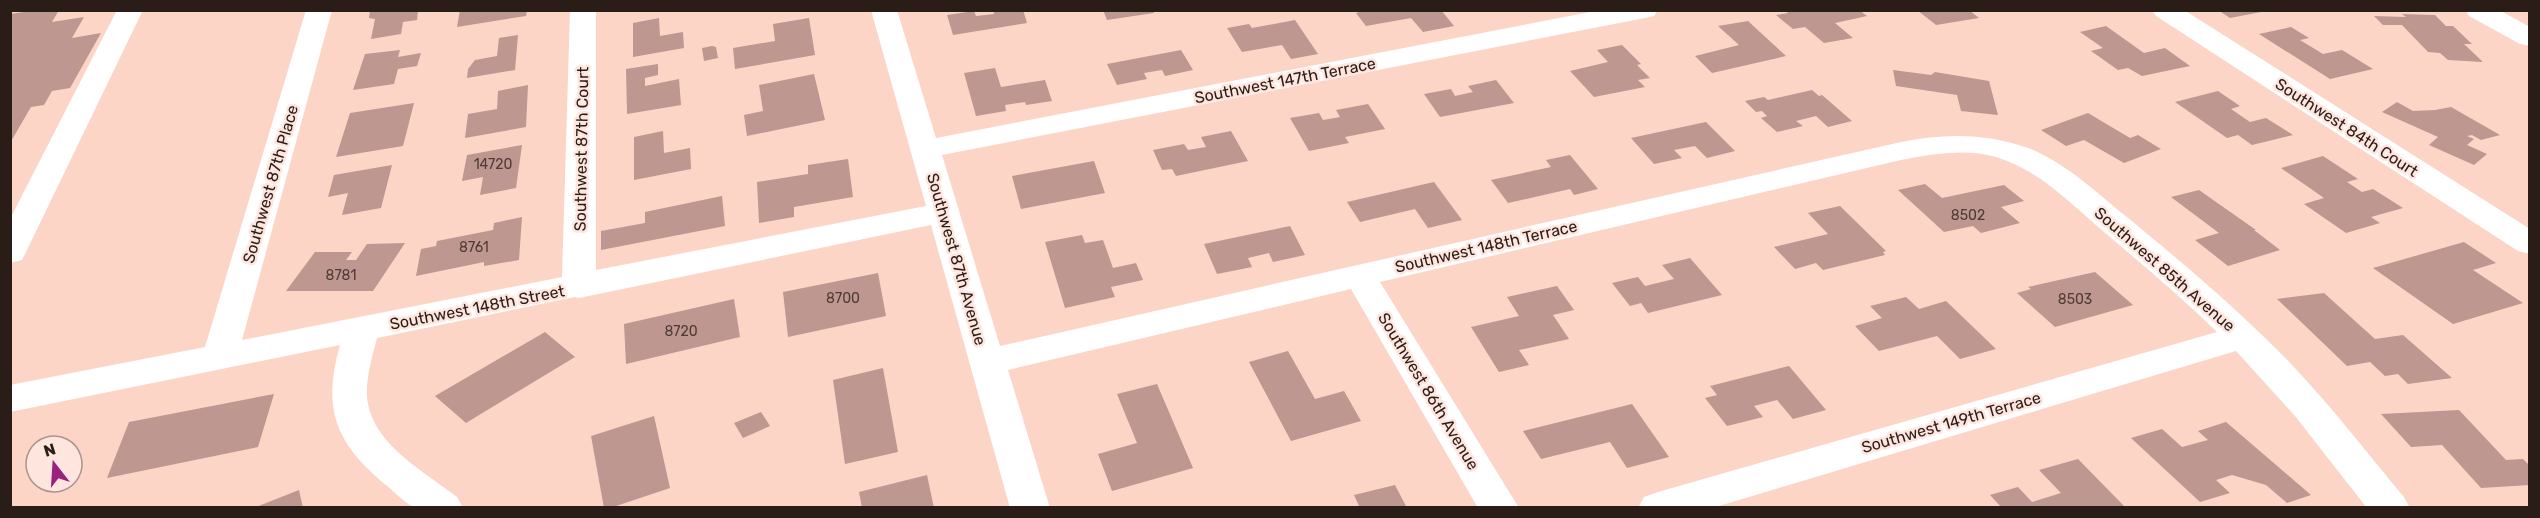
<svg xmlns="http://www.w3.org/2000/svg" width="2540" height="518" font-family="Rubik,sans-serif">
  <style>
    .building { fill: #bd9790 }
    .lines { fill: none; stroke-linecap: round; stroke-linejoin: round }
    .minor { fill: #fff; fill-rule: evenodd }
    .labels { text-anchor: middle; stroke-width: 5; stroke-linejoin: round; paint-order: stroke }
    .number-label { font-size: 14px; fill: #4f3b35 }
    .street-label { font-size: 16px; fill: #2a1c17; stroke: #fee6de }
  </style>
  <rect width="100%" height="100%" fill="#fcd5c7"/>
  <!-- building -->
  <path class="building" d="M 38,10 L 59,10 L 52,22 L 84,17 L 72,38 L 101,33 L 70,88 L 52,91 L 44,105 L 31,107 L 10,143 L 10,14 Z
    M 370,10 L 418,10 L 417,20 L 403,22 L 401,34 L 371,39 L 375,19 L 369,18 Z
    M 460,10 L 527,10 L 526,16 L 457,27 Z
    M 993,10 L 1023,10 L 1027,23 L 953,35 L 947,15 L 974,11 L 976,16 L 994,14 Z
    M 1103,10 L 1153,10 L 1154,13 L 1107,20 Z
    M 1367,10 L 1441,10 L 1454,26 L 1423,32 L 1411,18 L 1366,26 L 1356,13 Z
    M 1785,10 L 1859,10 L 1867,16 L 1835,23 L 1853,38 L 1824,43 L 1805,27 L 1793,29 L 1776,15 L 1788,13 Z
    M 1917,10 L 1969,10 L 1979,18 L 1936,25 Z
    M 2218,10 L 2261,10 L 2261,12 L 2230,18 Z
    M 2402,14 L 2435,15 L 2446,26 L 2453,26 L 2472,44 L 2464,44 L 2483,62 L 2448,60 L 2440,53 L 2428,52 L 2402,25 L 2383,25 L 2374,16 L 2406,17 Z
    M 659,18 L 660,36 L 683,32 L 684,48 L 633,57 L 633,23 Z
    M 809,18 L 815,55 L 735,69 L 733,48 L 775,41 L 773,24 Z
    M 1295,20 L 1318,54 L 1291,59 L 1282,45 L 1242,52 L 1227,28 L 1249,24 L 1252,28 Z
    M 1748,21 L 1786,56 L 1712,73 L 1695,56 L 1739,45 L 1718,26 Z
    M 2106,26 L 2144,53 L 2165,48 L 2190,66 L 2142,76 L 2128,68 L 2118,70 L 2091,51 L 2103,48 L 2080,32 Z
    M 2291,27 L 2309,38 L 2300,40 L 2323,54 L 2342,50 L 2373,69 L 2330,79 L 2259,34 Z
    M 518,35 L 515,70 L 467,78 L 468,69 L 475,60 L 497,56 L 499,38 Z
    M 1622,45 L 1641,64 L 1637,65 L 1650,78 L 1638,80 L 1645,87 L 1594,97 L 1570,71 L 1608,62 L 1597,50 Z
    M 712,46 L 716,47 L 718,58 L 704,61 L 702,48 Z
    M 400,50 L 398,57 L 421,53 L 417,66 L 398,69 L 394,84 L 353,90 L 365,54 Z
    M 1181,50 L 1193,70 L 1165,76 L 1162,70 L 1144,73 L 1147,79 L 1117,85 L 1107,64 Z
    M 658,64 L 658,75 L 645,78 L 645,86 L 679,79 L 681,105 L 627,114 L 626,69 Z
    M 995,68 L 1001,87 L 1045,80 L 1052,101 L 1026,105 L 1025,102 L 1005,105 L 1006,111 L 976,116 L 964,73 Z
    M 1893,70 L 1931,75 L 1935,72 L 1989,81 L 1998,115 L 1961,111 L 1957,95 L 1896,86 Z
    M 814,74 L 825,120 L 747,136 L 744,115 L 763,111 L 759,85 Z
    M 1496,80 L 1514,103 L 1440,117 L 1424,94 L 1451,89 L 1455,96 L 1473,92 L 1468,86 Z
    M 528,85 L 526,127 L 465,138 L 468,114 L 497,109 L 498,91 Z
    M 1812,90 L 1819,96 L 1822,95 L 1852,121 L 1828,127 L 1816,116 L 1796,121 L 1803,126 L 1777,132 L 1761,118 L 1767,116 L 1762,111 L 1756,112 L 1745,101 L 1764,97 L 1768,100 Z
    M 2218,91 L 2240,106 L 2231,109 L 2250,122 L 2266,118 L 2293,135 L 2252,145 L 2238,135 L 2227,138 L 2175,102 Z
    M 2397,102 L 2413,111 L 2435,110 L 2451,107 L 2500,135 L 2481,140 L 2472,135 L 2467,136 L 2474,139 L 2467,145 L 2487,154 L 2474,165 L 2429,145 L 2438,137 L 2382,112 Z
    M 414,103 L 403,146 L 336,157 L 350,113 Z
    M 1368,104 L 1385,129 L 1345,137 L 1349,143 L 1309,151 L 1290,118 L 1319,113 L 1323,120 L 1340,117 L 1336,110 Z
    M 2088,113 L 2130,138 L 2138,135 L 2161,149 L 2124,163 L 2084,140 L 2066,146 L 2041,130 Z
    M 1706,122 L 1735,151 L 1707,158 L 1695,146 L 1674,150 L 1682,158 L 1654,164 L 1631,138 Z
    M 663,131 L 664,153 L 690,148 L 691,169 L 634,180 L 634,137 Z
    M 1231,131 L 1248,161 L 1176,176 L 1172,169 L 1162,170 L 1153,150 L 1184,144 L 1188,150 L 1206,147 L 1201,137 Z
    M 522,145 L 516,188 L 480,195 L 483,177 L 462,181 L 467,155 Z
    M 1570,155 L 1598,189 L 1574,195 L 1570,189 L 1508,203 L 1491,180 L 1551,167 L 1546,160 Z
    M 2323,156 L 2358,179 L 2347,182 L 2362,192 L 2373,189 L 2403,208 L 2371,217 L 2380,223 L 2346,233 L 2304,204 L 2324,198 L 2281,168 Z
    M 848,159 L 853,197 L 794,207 L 794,217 L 759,223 L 757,182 L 808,174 L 808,165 Z
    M 1094,161 L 1105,193 L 1021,209 L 1012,176 Z
    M 392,165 L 381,208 L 342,215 L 348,193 L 328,197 L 334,175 Z
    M 1434,182 L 1462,220 L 1428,228 L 1415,209 L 1360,222 L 1347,202 Z
    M 1925,184 L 1942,198 L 2004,185 L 2024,201 L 2001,207 L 2020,223 L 1981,233 L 1973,226 L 1944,232 L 1898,190 Z
    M 2199,190 L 2256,230 L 2254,230 L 2280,250 L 2228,266 L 2195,240 L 2219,233 L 2171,197 Z
    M 722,196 L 725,226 L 601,250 L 601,231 L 645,223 L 645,212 Z
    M 1840,206 L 1886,251 L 1883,252 L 1885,255 L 1823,270 L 1816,263 L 1795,269 L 1774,247 L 1828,234 L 1808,213 Z
    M 522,217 L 519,260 L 484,266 L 484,262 L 416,276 L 421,249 L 436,246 L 437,241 L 493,230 L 494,223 Z
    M 1290,226 L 1305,255 L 1273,262 L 1269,253 L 1248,258 L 1252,267 L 1217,274 L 1204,244 Z
    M 1082,235 L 1085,243 L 1103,240 L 1113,268 L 1136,263 L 1143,280 L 1111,287 L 1115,297 L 1065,308 L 1045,242 Z
    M 2464,242 L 2496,263 L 2473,270 L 2523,303 L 2453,324 L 2373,268 Z
    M 405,243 L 373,291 L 286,291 L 315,252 L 352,252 L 346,260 L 356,260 L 367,244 Z
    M 1690,258 L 1722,295 L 1648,313 L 1641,303 L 1630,306 L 1612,283 L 1638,277 L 1645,286 L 1674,279 L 1662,265 Z
    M 2095,272 L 2133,305 L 2055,327 L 2017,293 L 2031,289 L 2028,287 Z
    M 878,273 L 886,316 L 788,337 L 783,292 Z
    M 1557,286 L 1574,310 L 1553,315 L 1569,339 L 1519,350 L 1529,365 L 1499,372 L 1471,327 L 1519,316 L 1507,297 Z
    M 2324,293 L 2375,339 L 2403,335 L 2452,378 L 2408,384 L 2398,374 L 2385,376 L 2370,362 L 2347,366 L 2277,299 Z
    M 1906,297 L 1919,309 L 1946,301 L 1996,349 L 1960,359 L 1937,336 L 1879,351 L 1855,326 L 1882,318 L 1870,306 Z
    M 734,299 L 740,337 L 626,364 L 624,324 Z
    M 545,332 L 575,357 L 466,423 L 435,396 Z
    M 1288,351 L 1315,399 L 1344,391 L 1361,421 L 1291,441 L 1249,362 Z
    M 1789,366 L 1826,410 L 1793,419 L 1777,400 L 1754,406 L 1763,417 L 1727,426 L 1705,398 L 1717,395 L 1710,386 Z
    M 883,368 L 898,452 L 845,464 L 833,380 Z
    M 1157,384 L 1193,468 L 1112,491 L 1098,454 L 1137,443 L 1117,394 Z
    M 274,394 L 258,447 L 107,478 L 129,422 Z
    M 1632,404 L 1669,457 L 1627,468 L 1610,442 L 1541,459 L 1523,431 Z
    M 2459,410 L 2506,460 L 2523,459 L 2530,466 L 2530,485 L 2481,488 L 2442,445 L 2411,447 L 2381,414 Z
    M 761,412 L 770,426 L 743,438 L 734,423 Z
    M 654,416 L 670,488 L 610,508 L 604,508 L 591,436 Z
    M 2226,422 L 2311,495 L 2287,503 L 2266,485 L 2232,475 L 2216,480 L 2230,493 L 2200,502 L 2131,438 L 2162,429 L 2182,447 L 2208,440 L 2198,431 Z
    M 2078,459 L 2126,508 L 2002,508 L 1990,495 L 2018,487 L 2032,502 L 2061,493 L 2039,470 Z
    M 927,475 L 934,508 L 862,508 L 859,492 Z
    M 1395,485 L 1407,508 L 1360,508 L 1354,495 Z
    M 299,490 L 303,508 L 256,508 L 256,507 Z"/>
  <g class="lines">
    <!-- minor -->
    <path class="minor" d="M 117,10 L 143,10 L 26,252 L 22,260 L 10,263 L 10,219 Z
      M 306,10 L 332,10 L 242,340 L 562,277 L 570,10 L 596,10 L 596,270 L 926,206 L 871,10 L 897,10 L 936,138 L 1601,10 L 1658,10 L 1654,16 L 1645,18 L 942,155 L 1000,346 L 1901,142 C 1945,133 1988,133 2031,149 C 2067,164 2096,192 2127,217 C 2184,264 2241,312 2292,365 C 2332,407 2367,453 2404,497 L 2410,508 L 2367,508 L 2295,416 L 2236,351 L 1712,508 L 1638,508 L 1644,497 L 1658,492 L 2217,332 C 2181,297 2143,265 2104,232 C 2071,204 2039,170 1996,157 C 1966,148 1931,154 1901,160 L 1380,282 L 1519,508 L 1478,508 L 1351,289 L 1008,370 L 1050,508 L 1010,508 L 931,225 L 579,298 L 575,297 L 377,338 C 372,357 366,377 367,397 C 371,444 424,471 457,497 L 463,508 C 448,508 431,510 417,508 C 407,506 395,492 387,486 C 335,443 322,410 340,345 L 10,412 L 10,385 L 205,347 Z
      M 2152,10 L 2184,10 L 2530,229 L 2530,254 L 2518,251 L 2156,16 Z
      M 2465,10 L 2499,10 L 2530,27 L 2530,46 L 2520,44 L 2469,16 Z"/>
  </g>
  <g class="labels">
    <!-- number labels -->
    <g class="number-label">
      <text x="493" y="169">14720</text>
      <text x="1968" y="220">8502</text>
      <text x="474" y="252">8761</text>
      <text x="341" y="280">8781</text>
      <text x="843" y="303">8700</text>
      <text x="2075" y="304">8503</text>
      <text x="681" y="336">8720</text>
    </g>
    <!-- street labels -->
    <g class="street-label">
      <text transform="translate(1285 80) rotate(-11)" y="6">Southwest 147th Terrace</text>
      <text transform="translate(2347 127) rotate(33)" y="6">Southwest 84th Court</text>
      <text transform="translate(581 149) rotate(-89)" y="6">Southwest 87th Court</text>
      <text transform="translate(270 184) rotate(-74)" y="6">Southwest 87th Place</text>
      <text transform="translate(1486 246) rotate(-13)" y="6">Southwest 148th Terrace</text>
      <text transform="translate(957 259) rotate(74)" y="6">Southwest 87th Avenue</text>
      <text transform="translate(2165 269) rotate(41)" y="6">Southwest 85th Avenue</text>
      <text transform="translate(477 307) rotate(-11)" y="6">Southwest 148th Street</text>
      <text transform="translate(1429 391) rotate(59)" y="6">Southwest 86th Avenue</text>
      <text transform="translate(1951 422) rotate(-16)" y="6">Southwest 149th Terrace</text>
    </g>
  </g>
  <!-- border -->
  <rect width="2540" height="518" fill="none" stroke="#2a1c17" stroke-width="24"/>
  <!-- north arrow -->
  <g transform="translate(54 464) rotate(343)"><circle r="28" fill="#fee6de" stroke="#a9958e" stroke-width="1.5"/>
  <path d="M0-4.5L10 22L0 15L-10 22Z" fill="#98227f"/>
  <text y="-9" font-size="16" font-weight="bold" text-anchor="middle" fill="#2a1c17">N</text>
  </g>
</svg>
